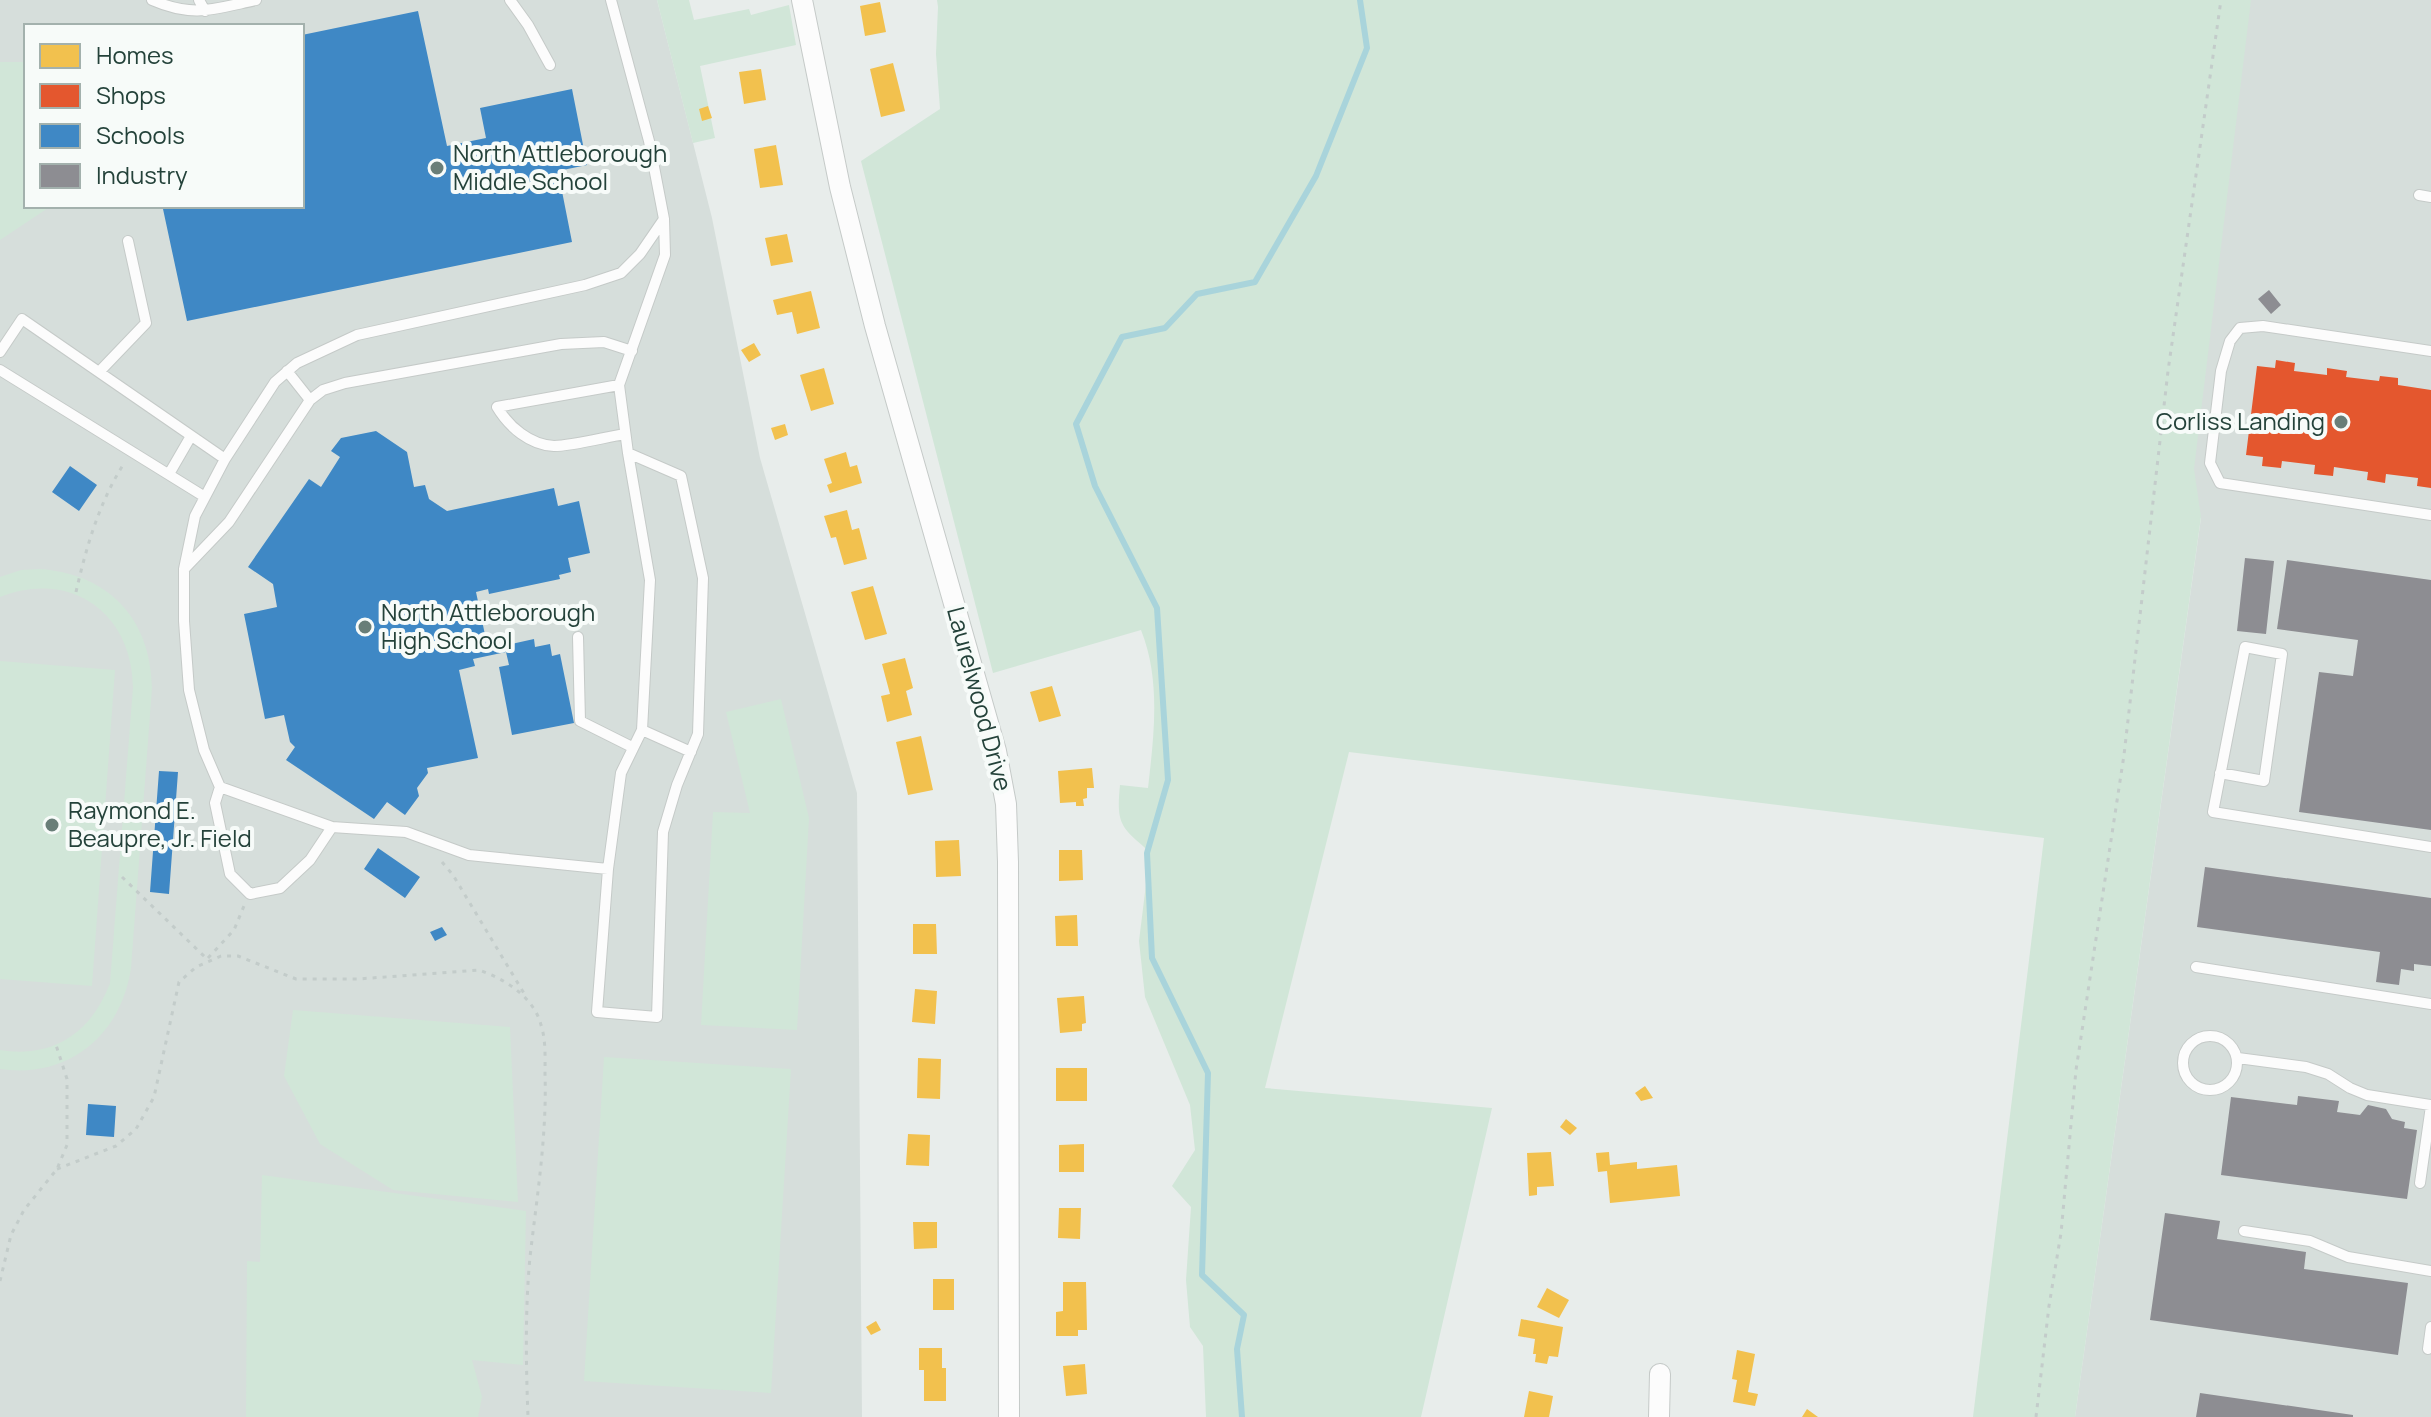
<svg xmlns="http://www.w3.org/2000/svg" width="2431" height="1417" font-family="Manrope,sans-serif">
  <style>
    .built { fill: #d6dedb; fill-rule: evenodd }
    .green { fill: #d1e6d8 }
    .homes { fill: #f2c14e }
    .shops { fill: #e4572e }
    .schools { fill: #3f88c5 }
    .industry { fill: #8d8d92 }
    .lines { fill: none; stroke-linecap: round; stroke-linejoin: round }
    .stream { stroke: #a9d4db; stroke-width: 6 }
    .lane-casing { stroke: #c5cac8; stroke-width: 12 }
    .street-casing { stroke: #c5cac8; stroke-width: 22 }
    .path { stroke: #c3ccca; stroke-width: 3; stroke-dasharray: 4 6; stroke-linecap: butt }
    .lane { stroke: #fcfcfc; stroke-width: 10 }
    .street { stroke: #fcfcfc; stroke-width: 20 }
    .poi-dot { fill: #697e78; stroke: #f7fbf9; stroke-width: 3 }
    .labels { text-anchor: middle; stroke-width: 8; stroke-linejoin: round; paint-order: stroke }
    .poi-label { font-size: 24px; fill: #24423a; stroke: #f7fbf9; text-anchor: start }
    .street-label { font-size: 24px; fill: #24423a; stroke: #f7fbf9 }
  </style>
  <rect width="100%" height="100%" fill="#e8edeb"/>
  <!-- built -->
  <path class="built" d="M 0,0 L 657,0 L 712,218 L 760,458 L 857,793 L 862,1417 L 0,1417 ZM 26,26 L 302,26 L 302,206 L 26,206 Z
    M 2242,0 L 2431,0 L 2431,1417 L 2075,1417 L 2201,518 L 2174,512 Z"/>
  <!-- green -->
  <path class="green" d="M 657,0 L 689,0 L 694,20 L 749,9 L 751,15 L 789,5 L 796,45 L 700,66 L 715,138 L 693,143 Z
    M 937,0 L 2251,0 L 2194,469 L 2201,517 L 2075,1417 L 1973,1417 L 2044,838 L 1349,752 L 1265,1088 L 1492,1108 L 1421,1417 L 1206,1417 L 1203,1346 L 1190,1327 L 1186,1280 L 1191,1207 L 1172,1186 L 1195,1150 L 1190,1105 L 1145,997 L 1139,941 L 1150,852 C 1121,827 1116,825 1120,785 L 1148,788 C 1154,735 1161,680 1141,630 L 993,673 L 861,161 L 940,109 L 936,54 L 938,7 Z
    M 0,62 L 26,62 L 26,206 L 51,206 L 0,240 Z
    M 40,569 C 109,574 151,619 152,688 L 131,968 C 121,1035 69,1079 0,1069 L 0,1050 C 53,1059 92,1032 110,983 L 133,687 C 132,612 70,569 0,597 L 0,577 L 21,570 Z
    M 0,661 L 115,670 L 92,986 L 0,979 Z
    M 781,699 L 809,818 L 797,1030 L 701,1025 L 713,812 L 750,813 L 726,712 Z
    M 293,1010 L 510,1027 L 518,1202 L 393,1190 L 320,1144 L 284,1076 Z
    M 604,1057 L 791,1069 L 771,1393 L 584,1381 Z
    M 262,1175 L 526,1211 L 523,1365 L 472,1360 L 482,1397 L 478,1417 L 246,1417 L 247,1261 L 260,1262 Z"/>
  <!-- homes -->
  <path class="homes" d="M 880,2 L 886,32 L 865,36 L 860,6 Z
    M 893,63 L 905,111 L 881,117 L 870,69 Z
    M 761,69 L 766,100 L 744,104 L 739,72 Z
    M 708,106 L 712,118 L 702,121 L 699,109 Z
    M 776,145 L 783,185 L 760,188 L 754,149 Z
    M 787,234 L 793,262 L 771,266 L 765,238 Z
    M 811,291 L 820,328 L 797,334 L 792,312 L 777,315 L 773,300 Z
    M 754,343 L 761,355 L 749,362 L 741,350 Z
    M 824,368 L 834,404 L 811,411 L 800,375 Z
    M 785,424 L 788,435 L 775,440 L 771,428 Z
    M 846,452 L 850,467 L 857,465 L 862,483 L 830,493 L 827,485 L 832,483 L 824,459 Z
    M 847,510 L 852,530 L 859,528 L 867,559 L 844,565 L 836,537 L 831,538 L 824,516 Z
    M 873,586 L 887,634 L 865,640 L 851,592 Z
    M 905,658 L 913,688 L 906,691 L 912,715 L 887,722 L 881,696 L 890,694 L 882,664 Z
    M 1052,686 L 1061,716 L 1039,722 L 1030,692 Z
    M 921,736 L 933,790 L 908,795 L 896,742 Z
    M 1092,768 L 1094,788 L 1087,788 L 1087,798 L 1083,799 L 1084,806 L 1076,806 L 1076,802 L 1060,803 L 1058,771 Z
    M 959,840 L 961,876 L 936,877 L 935,841 Z
    M 1059,850 L 1082,850 L 1083,880 L 1059,881 Z
    M 1077,915 L 1078,946 L 1056,946 L 1055,916 Z
    M 913,924 L 936,924 L 937,954 L 913,954 Z
    M 915,989 L 937,991 L 935,1024 L 912,1022 Z
    M 1084,996 L 1086,1023 L 1082,1024 L 1082,1031 L 1060,1033 L 1057,998 Z
    M 918,1058 L 941,1059 L 940,1099 L 917,1098 Z
    M 1056,1068 L 1087,1068 L 1087,1101 L 1056,1101 Z
    M 1645,1086 L 1653,1098 L 1641,1101 L 1635,1093 Z
    M 1566,1119 L 1577,1128 L 1570,1135 L 1560,1127 Z
    M 908,1134 L 930,1135 L 929,1166 L 906,1165 Z
    M 1084,1144 L 1084,1172 L 1059,1172 L 1059,1145 Z
    M 1551,1152 L 1554,1186 L 1537,1187 L 1537,1195 L 1529,1196 L 1527,1153 Z
    M 1609,1152 L 1610,1165 L 1637,1162 L 1637,1169 L 1677,1165 L 1680,1196 L 1610,1203 L 1607,1171 L 1598,1172 L 1596,1153 Z
    M 1059,1208 L 1081,1208 L 1080,1239 L 1058,1238 Z
    M 913,1222 L 937,1222 L 937,1248 L 914,1249 Z
    M 933,1279 L 954,1279 L 954,1310 L 933,1310 Z
    M 1063,1282 L 1086,1282 L 1087,1330 L 1078,1330 L 1078,1336 L 1056,1336 L 1056,1312 L 1063,1311 Z
    M 1547,1288 L 1569,1300 L 1559,1318 L 1537,1307 Z
    M 1521,1319 L 1563,1327 L 1558,1357 L 1549,1356 L 1547,1364 L 1535,1362 L 1536,1354 L 1533,1354 L 1535,1339 L 1518,1336 Z
    M 876,1321 L 881,1330 L 871,1335 L 866,1327 Z
    M 919,1348 L 942,1348 L 942,1368 L 946,1368 L 946,1401 L 924,1401 L 924,1370 L 919,1370 Z
    M 1737,1350 L 1755,1354 L 1748,1392 L 1758,1394 L 1755,1406 L 1733,1402 L 1737,1380 L 1732,1379 Z
    M 1085,1364 L 1087,1394 L 1066,1396 L 1063,1366 Z
    M 1529,1391 L 1553,1396 L 1549,1417 L 1524,1417 Z
    M 1807,1409 L 1818,1417 L 1802,1417 Z"/>
  <!-- shops -->
  <path class="shops" d="M 2276,360 L 2295,363 L 2294,371 L 2327,375 L 2327,368 L 2347,371 L 2346,377 L 2379,381 L 2380,376 L 2398,378 L 2398,385 L 2431,390 L 2431,488 L 2417,486 L 2418,478 L 2386,474 L 2385,483 L 2367,480 L 2368,472 L 2334,467 L 2333,476 L 2314,474 L 2315,465 L 2282,461 L 2281,468 L 2262,466 L 2263,457 L 2246,455 L 2257,366 L 2275,368 Z"/>
  <!-- schools -->
  <path class="schools" d="M 418,11 L 447,146 L 486,138 L 480,108 L 572,89 L 587,165 L 558,171 L 572,242 L 187,321 L 163,209 L 177,206 L 302,206 L 302,35 Z
    M 376,431 L 407,452 L 414,487 L 425,485 L 429,499 L 447,511 L 554,488 L 558,506 L 579,501 L 590,553 L 568,558 L 571,572 L 559,575 L 560,579 L 489,594 L 488,589 L 476,592 L 488,649 L 534,639 L 535,647 L 550,644 L 552,656 L 560,654 L 574,723 L 512,735 L 499,667 L 509,665 L 506,652 L 473,659 L 475,666 L 459,670 L 478,758 L 427,768 L 428,773 L 417,788 L 419,796 L 405,815 L 387,802 L 374,819 L 286,760 L 295,747 L 290,742 L 284,715 L 265,719 L 244,614 L 277,607 L 273,584 L 248,567 L 309,479 L 321,487 L 340,457 L 331,451 L 341,438 Z
    M 70,466 L 97,485 L 79,511 L 52,492 Z
    M 159,771 L 178,772 L 169,894 L 150,892 Z
    M 378,848 L 420,877 L 405,898 L 364,869 Z
    M 442,927 L 447,935 L 435,941 L 430,932 Z
    M 88,1104 L 116,1106 L 114,1137 L 86,1135 Z"/>
  <!-- industry -->
  <path class="industry" d="M 2269,290 L 2281,305 L 2271,314 L 2258,299 Z
    M 2245,558 L 2274,561 L 2266,634 L 2237,631 Z
    M 2287,560 L 2431,580 L 2431,830 L 2299,812 L 2319,672 L 2353,676 L 2358,640 L 2277,629 Z
    M 2205,867 L 2431,898 L 2431,966 L 2414,964 L 2414,971 L 2401,969 L 2399,985 L 2376,982 L 2380,952 L 2197,927 Z
    M 2298,1096 L 2339,1101 L 2337,1112 L 2360,1115 L 2368,1105 L 2386,1109 L 2392,1119 L 2405,1122 L 2404,1128 L 2417,1130 L 2407,1199 L 2221,1175 L 2231,1097 L 2297,1105 Z
    M 2165,1213 L 2220,1221 L 2217,1239 L 2306,1252 L 2304,1269 L 2408,1283 L 2398,1355 L 2150,1320 Z
    M 2200,1393 L 2353,1415 L 2353,1417 L 2196,1417 Z"/>
  <g class="lines">
    <!-- stream -->
    <path class="stream" d="M 1242,1417 L 1237,1349 L 1244,1315 L 1202,1275 L 1208,1073 L 1152,958 L 1147,853 L 1168,780 L 1157,608 L 1095,486 L 1076,424 L 1122,337 L 1165,328 L 1197,294 L 1255,282 L 1316,176 L 1367,48 L 1360,0"/>
    <!-- lane casing -->
    <g class="lane-casing">
      <path id="lane" d="M 152,0 C 193,18 214,9 256,0
        M 199,0 L 205,11
        M 510,0 L 528,25 L 550,65
        M 611,0 L 649,141 L 664,219 L 665,255 L 619,385 L 628,453 L 650,580 L 642,730 L 621,773 L 608,869 L 597,1012 L 657,1017 L 663,832 L 677,785 L 698,734 L 703,578 L 681,476 L 628,453
        M 2419,195 L 2431,197
        M 2431,351 L 2263,326 L 2240,328 L 2230,341 L 2221,371 L 2210,463 L 2220,483 L 2431,515
        M 0,352 L 22,319 L 225,459
        M 0,370 L 205,497
        M 287,371 L 310,400
        M 99,372 L 146,323 L 128,241
        M 619,385 L 497,407 C 509,427 530,445 554,446 C 572,446 606,437 625,434
        M 169,474 L 191,436
        M 185,568 L 229,522 L 310,400 L 323,390 L 345,383 L 561,344 L 604,342 L 632,351
        M 578,637 L 580,721 L 632,747
        M 642,730 L 691,752
        M 2220,773 L 2264,781 L 2282,654 L 2245,647 L 2213,812 L 2431,847
        M 220,787 L 332,827 L 310,860 L 280,888 L 250,894 L 230,874 L 215,803 L 220,787 L 204,750 L 189,690 L 184,621 L 184,569 L 195,516 L 225,459 L 275,382 L 297,363 L 357,335 L 585,285 L 621,273 L 640,254 L 664,219
        M 332,827 L 406,832 L 469,855 L 608,869
        M 2196,967 L 2431,1004
        M2183 1063a27 27 0 1 1 54 0a27 27 0 1 1-54 0Z
        M 2238,1058 L 2306,1067 L 2328,1074 L 2350,1088 L 2367,1095 L 2430,1105
        M 2420,1183 L 2431,1106
        M 2244,1231 L 2310,1241 L 2348,1257 L 2431,1271
        M 2428,1349 L 2431,1327"/>
    </g>
    <!-- street casing -->
    <g class="street-casing">
      <path id="street" d="M 802,0 L 840,187 L 875,326 L 996,751 L 1006,804 L 1008,862 L 1009,1417
        M 1659,1417 L 1660,1374"/>
    </g>
    <!-- path -->
    <path class="path" d="M 76,592 C 86,548 99,503 123,465
      M 442,862 L 453,875 L 525,995
      M 122,877 L 207,959
      M 208,958 L 234,930 L 244,906
      M 57,1169 L 116,1146 L 136,1129 L 154,1097 L 179,982 L 196,967 L 221,956 L 238,956 L 296,979 L 358,979 L 479,970 C 505,979 534,997 541,1025 C 546,1040 545,1058 545,1074 C 547,1135 537,1196 530,1257 C 525,1310 526,1364 528,1417
      M 0,1281 L 11,1235 L 24,1210 L 57,1169 L 67,1145 L 67,1079 L 56,1045
      M 2036,1417 L 2049,1306 L 2061,1233 L 2076,1070 L 2124,755 L 2168,371 L 2221,0"/>
    <!-- lane -->
    <use href="#lane" class="lane"/>
    <!-- street -->
    <use href="#street" class="street"/>
  </g>
  <!-- markers -->
  <g class="poi-dot">
    <circle cx="437" cy="168" r="8"/>
    <circle cx="2341" cy="422" r="8"/>
    <circle cx="365" cy="627" r="8"/>
    <circle cx="52" cy="825" r="8"/>
  </g>
  <g class="labels">
    <!-- poi labels -->
    <g class="poi-label">
      <text x="453" y="162">North Attleborough<tspan x="453" dy="28">Middle School</tspan></text>
      <text x="2325" y="430" text-anchor="end">Corliss Landing</text>
      <text x="381" y="621">North Attleborough<tspan x="381" dy="28">High School</tspan></text>
      <text x="68" y="819">Raymond E.<tspan x="68" dy="28">Beaupre, Jr. Field</tspan></text>
    </g>
    <!-- street labels -->
    <g class="street-label">
      <text transform="translate(979 699) rotate(75)" y="8">Laurelwood Drive</text>
    </g>
  </g>
  <!-- legend -->
  <rect x="24" y="24" width="280" height="184" fill="#f7fbf9" stroke="#a3b1ad" stroke-width="2"/>
  <rect x="40" y="44" width="40" height="24" fill="#f2c14e" stroke="#a3b1ad" stroke-width="2"/>
  <text x="96" y="64" font-size="24" fill="#24423a">Homes</text>
  <rect x="40" y="84" width="40" height="24" fill="#e4572e" stroke="#a3b1ad" stroke-width="2"/>
  <text x="96" y="104" font-size="24" fill="#24423a">Shops</text>
  <rect x="40" y="124" width="40" height="24" fill="#3f88c5" stroke="#a3b1ad" stroke-width="2"/>
  <text x="96" y="144" font-size="24" fill="#24423a">Schools</text>
  <rect x="40" y="164" width="40" height="24" fill="#8d8d92" stroke="#a3b1ad" stroke-width="2"/>
  <text x="96" y="184" font-size="24" fill="#24423a">Industry</text>
</svg>
